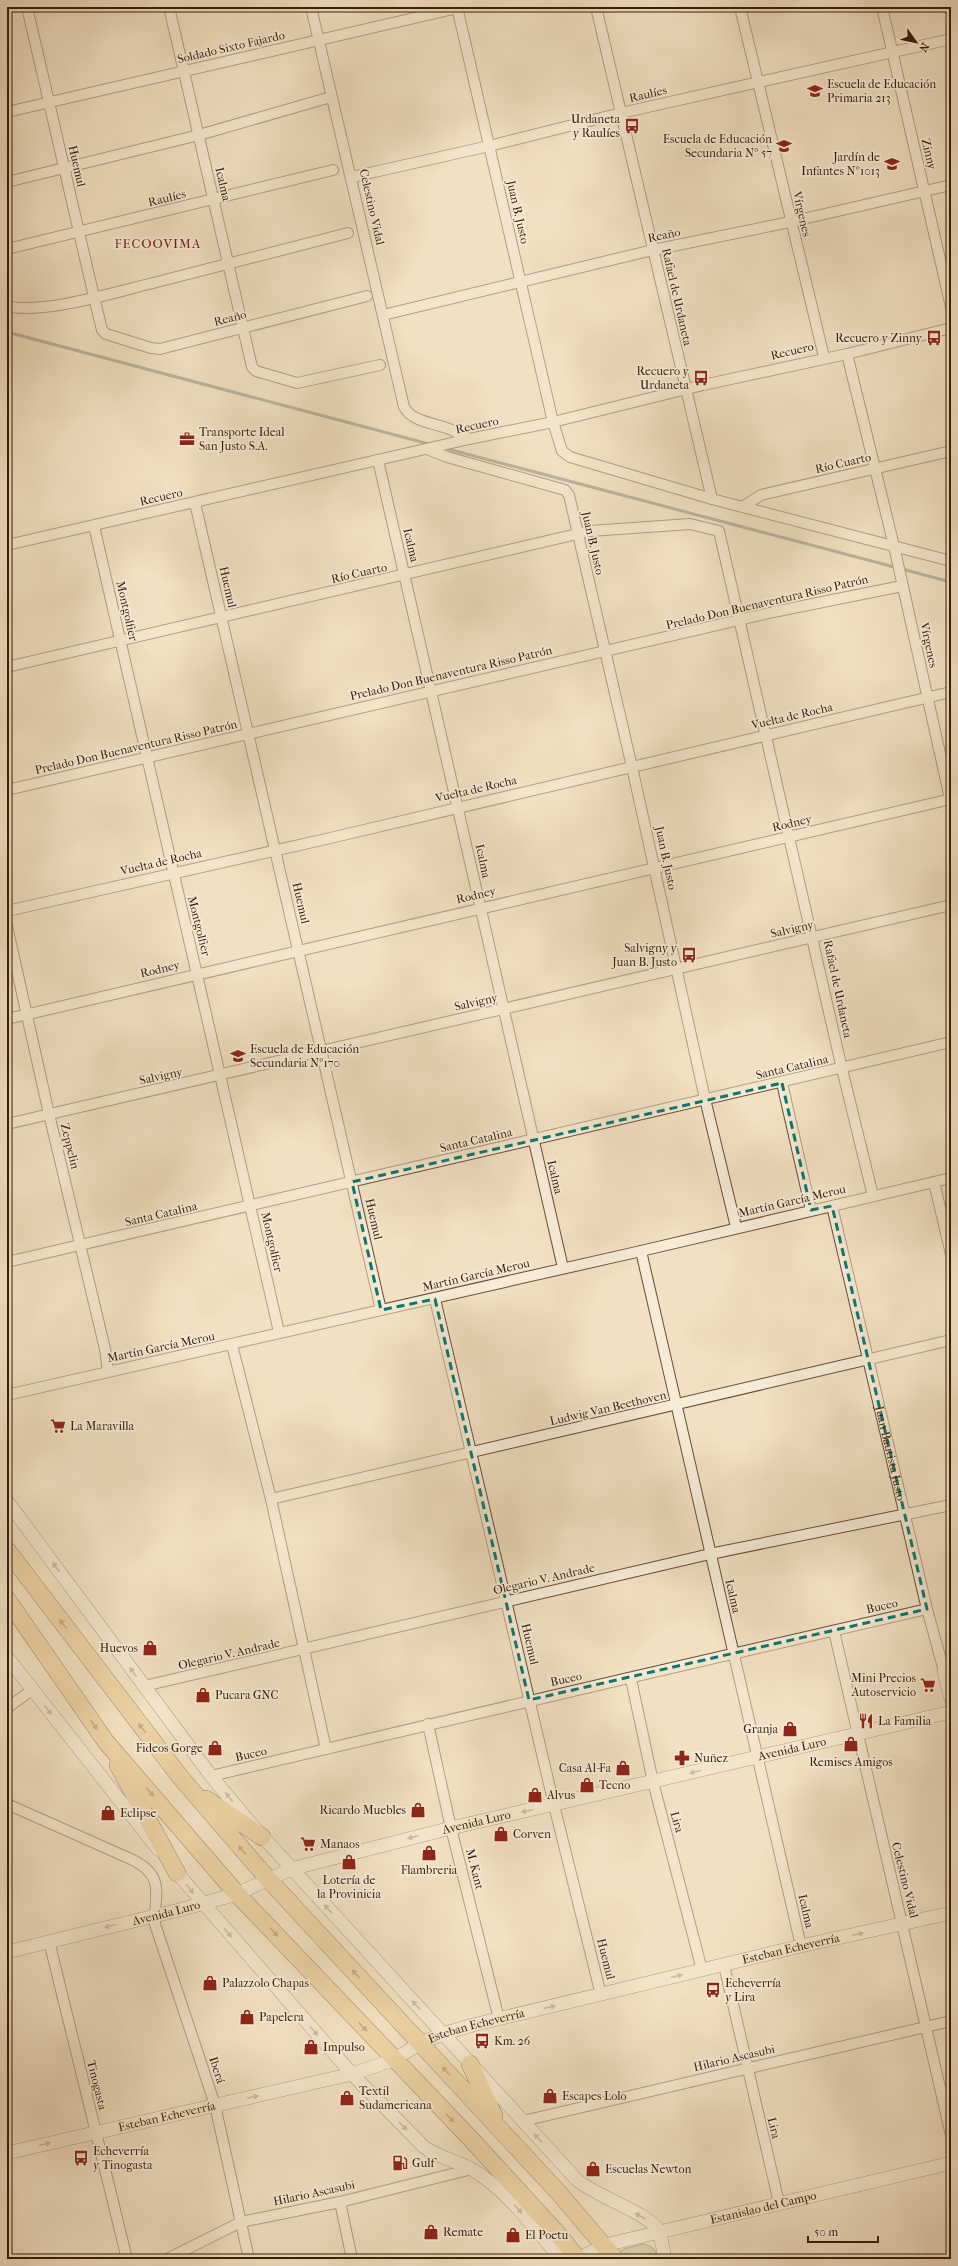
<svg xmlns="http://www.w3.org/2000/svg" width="958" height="2266" font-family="'IM FELL French Canon',serif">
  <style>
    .green { fill: #bbc292; stroke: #796e4e }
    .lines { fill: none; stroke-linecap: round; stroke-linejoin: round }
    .stream { stroke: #767a75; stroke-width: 3 }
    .minor-casing { stroke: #664c37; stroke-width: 12 }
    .tertiary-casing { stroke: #664c37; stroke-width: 14 }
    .trunk-casing { stroke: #371b09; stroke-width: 18 }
    .minor { stroke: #f6ebd7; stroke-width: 10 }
    .tertiary { stroke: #f6ebd7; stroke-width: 13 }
    .trunk { stroke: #e8c080; stroke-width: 17 }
    .oneway { fill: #a08d7a }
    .oneway2 { fill: #906e44 }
    .marked { fill: none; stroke: #0f766e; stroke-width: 3; stroke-dasharray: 8 5; stroke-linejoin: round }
    .labels { text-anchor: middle; stroke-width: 3.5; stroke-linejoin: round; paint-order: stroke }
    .street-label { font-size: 12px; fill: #371b09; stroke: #f6ebd7 }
    .poi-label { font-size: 12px; fill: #371b09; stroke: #f6ebd7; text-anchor: start }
    .neighbourhood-label { font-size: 13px; letter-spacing: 1px; fill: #7a1f14; stroke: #f6ebd7 }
  </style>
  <rect width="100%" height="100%" fill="#f1e0c1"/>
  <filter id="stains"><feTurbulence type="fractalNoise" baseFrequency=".005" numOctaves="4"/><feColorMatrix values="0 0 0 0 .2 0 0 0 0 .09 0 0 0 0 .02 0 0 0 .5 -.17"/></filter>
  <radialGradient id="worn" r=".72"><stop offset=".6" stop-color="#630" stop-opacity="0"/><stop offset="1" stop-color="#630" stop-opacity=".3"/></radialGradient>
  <!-- green -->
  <path class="green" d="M 643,2244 C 651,2245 657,2250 658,2259 L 622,2259 L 618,2253 L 624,2249 Z"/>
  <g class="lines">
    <!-- stream -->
    <path class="stream" d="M 7,332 L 429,444
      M 444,448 L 951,582"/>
    <!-- minor casing -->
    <g class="minor-casing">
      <g id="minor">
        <path d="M 27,7 L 94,297 L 102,330 L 106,334 L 151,348 L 160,349 L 367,296"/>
        <path d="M 169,7 L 252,367 L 256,371 L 297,383 L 380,365"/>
        <path d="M 311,7 L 404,407 C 412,422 435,423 449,429 C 456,431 463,436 469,439"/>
        <path d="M 457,7 L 553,422 L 562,451 L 570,457 L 712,499 L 951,561"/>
        <path d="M 596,7 L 712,499"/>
        <path d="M 740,7 L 824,357"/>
        <path d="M 882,7 L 951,307"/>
        <path d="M 7,112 L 462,7"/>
        <path d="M 352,177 L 489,146 L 621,113 L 951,39"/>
        <path d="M 7,182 L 199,135 L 331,97"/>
        <path d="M 7,249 L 333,170"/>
        <path d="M 7,306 C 43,315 115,292 153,283 C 218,266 283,250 348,233"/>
        <path d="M 383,315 L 653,250 L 790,222 L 951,185"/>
        <path d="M 847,354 L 894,546 L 951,803"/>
        <path d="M 427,449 L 447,457 L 565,490 L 569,495 L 632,767 L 705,1099 L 736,1227"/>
        <path d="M 378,460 L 563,1268"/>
        <path d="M 195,503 L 381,1310"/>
        <path d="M 744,506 L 761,495 L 951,451"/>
        <path d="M 94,526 L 279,1332"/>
        <path d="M 7,545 L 469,439 L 553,422 L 703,385 L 847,354 L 951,328"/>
        <path d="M 7,667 L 590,531 L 690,524 L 719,531 L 842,1069 L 873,1196"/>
        <path d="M 7,790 L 773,612 L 902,586"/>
        <path d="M 7,911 L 326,839 L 951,692"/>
        <path d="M 7,926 L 49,1114 L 105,1349 L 108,1372"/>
        <path d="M 7,1019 L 951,799"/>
        <path d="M 782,1083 L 811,1210"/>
        <path d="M 7,1124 L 951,905"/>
        <path d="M 934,1182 L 951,1254"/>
        <path id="s1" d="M 832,1206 L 927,1609 L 944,1671"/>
        <path d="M 641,1251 L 801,1946"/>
        <path d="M 7,1262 L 951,1042"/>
        <path d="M 435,1299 L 554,1805 L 601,1995"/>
        <path d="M 232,1345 L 271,1499 L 326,1749"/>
        <path d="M 7,1395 L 641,1251 L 951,1178"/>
        <path d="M 271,1499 L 951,1340"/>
        <path d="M 834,1631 L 951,2135"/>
        <path d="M 631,1679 L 653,1782 L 702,1970"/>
        <path d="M 144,1686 L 710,1554 L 951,1505"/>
        <path d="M 7,1708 L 32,1690"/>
        <path d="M 428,1724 L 451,1828 L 499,2019"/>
        <path d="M 211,1776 C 450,1719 688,1664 927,1609"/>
        <path d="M 7,1804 L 133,1860 C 166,1877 154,1894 155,1924 L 215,2105 L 249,2259"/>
        <path d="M 49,1941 L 127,2259"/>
        <path d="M 724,1965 L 779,2203"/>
        <path d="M 523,2121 L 951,2021"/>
        <path d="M 340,2202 L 352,2259"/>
        <path d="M 167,2259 L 241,2222 L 340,2202 L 472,2169"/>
      </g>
    </g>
    <!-- tertiary casing -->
    <g class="tertiary-casing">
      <g id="tertiary">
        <path d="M 7,1501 L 211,1776 L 251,1824 L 577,2180 C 595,2196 651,2214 659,2231 C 662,2240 663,2250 665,2259"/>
        <path d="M 7,1657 L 158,1849"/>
        <path d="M 951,1669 L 944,1671 L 951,1699"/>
        <path d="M 171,1866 L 352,2074 L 424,2147 C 439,2158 458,2161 473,2170 C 509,2192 534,2228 561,2259"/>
        <path id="s2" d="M 7,1952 L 179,1910 L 237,1894 L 291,1869 L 451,1828 L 951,1712"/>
        <path id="s3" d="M 7,2153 L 352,2074 L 393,2060 L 421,2043 L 442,2034 L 473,2025 L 801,1946 L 951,1913"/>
        <path id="s4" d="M 578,2259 L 605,2245 L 951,2163"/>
      </g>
    </g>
    <!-- trunk casing -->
    <g class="trunk-casing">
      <path id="trunk" d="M 7,1550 L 181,1778 L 268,1879 L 559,2193 L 615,2259
        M 7,1599 L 106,1742 L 237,1894 L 469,2137 L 558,2234 L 578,2259
        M 118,1765 L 177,1873
        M 206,1799 L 262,1837
        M 470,2064 L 494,2116"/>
    </g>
    <!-- minor -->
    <use href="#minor" class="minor"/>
    <!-- tertiary -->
    <use href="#tertiary" class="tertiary"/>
    <!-- trunk -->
    <use href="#trunk" class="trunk"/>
  </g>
  <!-- one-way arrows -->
  <defs><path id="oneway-solid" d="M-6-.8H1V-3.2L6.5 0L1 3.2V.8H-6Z"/></defs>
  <g class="oneway">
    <use href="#oneway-solid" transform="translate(56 1567) rotate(-127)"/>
    <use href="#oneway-solid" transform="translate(133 1672) rotate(-127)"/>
    <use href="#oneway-solid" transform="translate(48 1710) rotate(52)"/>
    <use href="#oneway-solid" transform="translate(695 1772) rotate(166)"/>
    <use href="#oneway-solid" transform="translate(229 1797) rotate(-129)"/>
    <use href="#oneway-solid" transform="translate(527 1811) rotate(168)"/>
    <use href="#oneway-solid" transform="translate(413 1837) rotate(165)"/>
    <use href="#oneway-solid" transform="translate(190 1889) rotate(51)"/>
    <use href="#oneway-solid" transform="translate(328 1909) rotate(-133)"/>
    <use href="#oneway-solid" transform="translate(110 1926) rotate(166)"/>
    <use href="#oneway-solid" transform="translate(228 1933) rotate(49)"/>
    <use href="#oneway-solid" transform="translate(858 1934) rotate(-12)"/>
    <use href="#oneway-solid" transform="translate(677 1976) rotate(-14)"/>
    <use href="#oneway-solid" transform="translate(416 2005) rotate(-133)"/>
    <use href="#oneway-solid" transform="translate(550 2007) rotate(-13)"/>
    <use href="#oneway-solid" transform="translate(314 2031) rotate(49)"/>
    <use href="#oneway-solid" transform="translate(253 2097) rotate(-13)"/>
    <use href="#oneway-solid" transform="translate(403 2126) rotate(46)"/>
    <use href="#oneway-solid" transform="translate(538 2138) rotate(-132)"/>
    <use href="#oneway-solid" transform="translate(45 2144) rotate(-13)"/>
    <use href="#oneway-solid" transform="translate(518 2209) rotate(49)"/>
    <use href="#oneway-solid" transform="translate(640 2216) rotate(-151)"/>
  </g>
  <g class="oneway2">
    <use href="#oneway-solid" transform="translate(63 1624) rotate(-127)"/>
    <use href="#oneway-solid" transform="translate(94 1725) rotate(55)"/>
    <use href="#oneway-solid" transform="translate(142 1728) rotate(-128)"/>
    <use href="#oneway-solid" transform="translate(150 1792) rotate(49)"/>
    <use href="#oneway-solid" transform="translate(242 1850) rotate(-130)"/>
    <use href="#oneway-solid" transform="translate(274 1932) rotate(47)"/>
    <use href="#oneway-solid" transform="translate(356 1974) rotate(-133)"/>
    <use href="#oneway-solid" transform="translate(363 2027) rotate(47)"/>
    <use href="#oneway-solid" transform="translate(446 2071) rotate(-132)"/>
    <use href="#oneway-solid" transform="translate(450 2118) rotate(46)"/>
  </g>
  <!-- marked area -->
  <path d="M0 0H958V2266H0ZM 782,1083 L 811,1210 L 832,1206 L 927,1609 L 529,1700 L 435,1299 L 381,1310 L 352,1182 Z" fill="#f1e0c1" fill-opacity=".55" fill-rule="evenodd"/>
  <path class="marked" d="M 782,1083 L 811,1210 L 832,1206 L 927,1609 L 529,1700 L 435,1299 L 381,1310 L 352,1182 Z"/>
  <!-- icons -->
  <defs>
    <g id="school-bare" transform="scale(1.2)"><path d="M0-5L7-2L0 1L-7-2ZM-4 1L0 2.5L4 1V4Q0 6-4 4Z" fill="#8f2418" stroke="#f6ebd7" stroke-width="2.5" paint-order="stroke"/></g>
    <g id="bus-bare" transform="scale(1.2)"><path d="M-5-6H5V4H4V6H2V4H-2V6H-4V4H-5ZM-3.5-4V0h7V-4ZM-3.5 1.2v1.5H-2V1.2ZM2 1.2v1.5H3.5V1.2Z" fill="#8f2418" stroke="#f6ebd7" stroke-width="2.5" paint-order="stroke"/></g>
    <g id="office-bare" transform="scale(1.2)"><path d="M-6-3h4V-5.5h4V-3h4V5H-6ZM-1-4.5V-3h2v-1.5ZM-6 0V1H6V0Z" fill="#8f2418" stroke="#f6ebd7" stroke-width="2.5" paint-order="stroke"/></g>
    <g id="supermarket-bare" transform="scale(1.2)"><path d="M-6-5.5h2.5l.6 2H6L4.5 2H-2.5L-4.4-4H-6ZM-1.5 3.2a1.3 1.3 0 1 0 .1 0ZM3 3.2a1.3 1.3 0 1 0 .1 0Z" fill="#8f2418" stroke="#f6ebd7" stroke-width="2.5" paint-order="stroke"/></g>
    <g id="shop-bare" transform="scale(1.2)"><path d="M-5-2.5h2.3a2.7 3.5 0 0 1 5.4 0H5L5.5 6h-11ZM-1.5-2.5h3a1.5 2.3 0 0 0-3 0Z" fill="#8f2418" stroke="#f6ebd7" stroke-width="2.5" paint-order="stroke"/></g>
    <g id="restaurant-bare" transform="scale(1.2)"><path d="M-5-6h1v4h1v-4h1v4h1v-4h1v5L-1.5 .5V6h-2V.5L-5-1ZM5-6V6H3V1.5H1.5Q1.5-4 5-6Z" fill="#8f2418" stroke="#f6ebd7" stroke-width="2.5" paint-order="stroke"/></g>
    <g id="pharmacy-bare" transform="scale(1.2)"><path d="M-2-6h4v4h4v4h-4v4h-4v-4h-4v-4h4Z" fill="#8f2418" stroke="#f6ebd7" stroke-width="2.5" paint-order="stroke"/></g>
    <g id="fuel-bare" transform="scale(1.2)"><path d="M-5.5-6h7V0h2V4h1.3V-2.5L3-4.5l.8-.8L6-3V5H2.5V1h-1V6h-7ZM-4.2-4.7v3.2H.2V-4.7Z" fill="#8f2418" stroke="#f6ebd7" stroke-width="2.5" paint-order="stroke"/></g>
  </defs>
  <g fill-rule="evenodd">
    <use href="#school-bare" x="815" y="91"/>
    <use href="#bus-bare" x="632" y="126"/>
    <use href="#school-bare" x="784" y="146"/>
    <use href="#school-bare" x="892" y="164"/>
    <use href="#bus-bare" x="934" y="338"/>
    <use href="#bus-bare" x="701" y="378"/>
    <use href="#office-bare" x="187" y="439"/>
    <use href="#bus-bare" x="689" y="955"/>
    <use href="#school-bare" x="238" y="1056"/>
    <use href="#supermarket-bare" x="58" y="1426"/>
    <use href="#shop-bare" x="150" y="1648"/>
    <use href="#supermarket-bare" x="928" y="1685"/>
    <use href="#shop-bare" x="203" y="1695"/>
    <use href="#restaurant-bare" x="866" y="1721"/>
    <use href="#shop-bare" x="790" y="1729"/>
    <use href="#shop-bare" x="851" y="1744"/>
    <use href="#shop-bare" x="215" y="1748"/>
    <use href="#pharmacy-bare" x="682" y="1758"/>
    <use href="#shop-bare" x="623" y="1768"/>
    <use href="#shop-bare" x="587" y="1785"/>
    <use href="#shop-bare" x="535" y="1795"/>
    <use href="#shop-bare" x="418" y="1810"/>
    <use href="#shop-bare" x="108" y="1813"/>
    <use href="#shop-bare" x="501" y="1834"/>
    <use href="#supermarket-bare" x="308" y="1844"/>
    <use href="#shop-bare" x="429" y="1853"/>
    <use href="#shop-bare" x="349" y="1862"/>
    <use href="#shop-bare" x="210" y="1983"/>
    <use href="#bus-bare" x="713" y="1990"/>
    <use href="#shop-bare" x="247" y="2017"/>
    <use href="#bus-bare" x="482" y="2041"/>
    <use href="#shop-bare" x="311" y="2047"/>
    <use href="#shop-bare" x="550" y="2096"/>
    <use href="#shop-bare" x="347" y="2098"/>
    <use href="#bus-bare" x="81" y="2158"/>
    <use href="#fuel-bare" x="400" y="2163"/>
    <use href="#shop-bare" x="593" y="2169"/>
    <use href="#shop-bare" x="431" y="2232"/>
    <use href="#shop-bare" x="513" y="2235"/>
  </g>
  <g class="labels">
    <!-- street labels -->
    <g class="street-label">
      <text transform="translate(231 47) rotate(-13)" y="4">Soldado Sixto Fajardo</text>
      <text transform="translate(648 94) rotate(-13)" y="4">Raulíes</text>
      <text transform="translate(929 154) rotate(77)" y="4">Zinny</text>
      <text transform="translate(77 166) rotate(77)" y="4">Huemul</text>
      <text transform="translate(223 184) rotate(77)" y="4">Icalma</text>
      <text transform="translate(167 198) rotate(-14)" y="4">Raulíes</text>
      <text transform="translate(372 207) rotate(77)" y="4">Celestino Vidal</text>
      <text transform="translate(518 212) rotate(77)" y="4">Juan B. Justo</text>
      <text transform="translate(802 214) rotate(77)" y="4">Vírgenes</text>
      <text transform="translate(664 235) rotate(-12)" y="4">Reaño</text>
      <text transform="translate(677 297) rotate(77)" y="4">Rafael de Urdaneta</text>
      <text transform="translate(230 318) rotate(-14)" y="4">Reaño</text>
      <text transform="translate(792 351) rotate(-13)" y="4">Recuero</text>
      <text transform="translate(477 425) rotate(-12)" y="4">Recuero</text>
      <text transform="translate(843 463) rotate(-13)" y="4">Río Cuarto</text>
      <text transform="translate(161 497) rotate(-13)" y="4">Recuero</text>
      <text transform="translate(593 543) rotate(77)" y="4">Juan B. Justo</text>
      <text transform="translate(411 545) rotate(77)" y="4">Icalma</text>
      <text transform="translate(359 573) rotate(-13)" y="4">Río Cuarto</text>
      <text transform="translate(228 587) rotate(77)" y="4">Huemul</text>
      <text transform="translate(767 602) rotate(-13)" y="4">Prelado Don Buenaventura Risso Patrón</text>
      <text transform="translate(127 611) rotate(77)" y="4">Montgolfier</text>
      <text transform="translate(929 645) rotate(78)" y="4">Vírgenes</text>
      <text transform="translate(451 673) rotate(-13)" y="4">Prelado Don Buenaventura Risso Patrón</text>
      <text transform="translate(792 716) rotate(-13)" y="4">Vuelta de Rocha</text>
      <text transform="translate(136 747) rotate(-13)" y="4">Prelado Don Buenaventura Risso Patrón</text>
      <text transform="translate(476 789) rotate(-13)" y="4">Vuelta de Rocha</text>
      <text transform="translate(792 823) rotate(-13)" y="4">Rodney</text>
      <text transform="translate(666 858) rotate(78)" y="4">Juan B. Justo</text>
      <text transform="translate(483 861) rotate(78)" y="4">Icalma</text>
      <text transform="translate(161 862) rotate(-13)" y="4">Vuelta de Rocha</text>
      <text transform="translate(476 895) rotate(-13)" y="4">Rodney</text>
      <text transform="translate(301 903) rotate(77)" y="4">Huemul</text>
      <text transform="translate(199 926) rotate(76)" y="4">Montgolfier</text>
      <text transform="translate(792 929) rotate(-13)" y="4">Salvigny</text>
      <text transform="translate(160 969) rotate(-13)" y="4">Rodney</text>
      <text transform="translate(838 989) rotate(78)" y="4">Rafael de Urdaneta</text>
      <text transform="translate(476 1002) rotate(-13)" y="4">Salvigny</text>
      <text transform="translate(792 1067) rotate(-13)" y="4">Santa Catalina</text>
      <text transform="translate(161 1076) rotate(-12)" y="4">Salvigny</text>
      <text transform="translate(476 1140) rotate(-13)" y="4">Santa Catalina</text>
      <text transform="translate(70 1146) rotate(76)" y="4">Zeppelin</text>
      <text transform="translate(555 1177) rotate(77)" y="4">Icalma</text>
      <text transform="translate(792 1201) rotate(-13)" y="4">Martín García Merou</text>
      <text transform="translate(161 1214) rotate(-13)" y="4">Santa Catalina</text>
      <text transform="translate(374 1219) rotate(77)" y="4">Huemul</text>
      <text transform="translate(272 1242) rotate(77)" y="4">Montgolfier</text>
      <text transform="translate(476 1275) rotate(-13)" y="4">Martín García Merou</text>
      <text transform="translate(161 1347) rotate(-12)" y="4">Martín García Merou</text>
      <text transform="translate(608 1408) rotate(-13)" y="4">Ludwig Van Beethoven</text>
      <text dy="4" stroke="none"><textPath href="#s1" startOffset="254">Juan Bautista Justo</textPath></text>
      <text transform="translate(544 1579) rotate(-13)" y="4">Olegario V. Andrade</text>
      <text transform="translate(733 1596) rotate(77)" y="4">Icalma</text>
      <text transform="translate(882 1606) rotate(-13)" y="4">Buceo</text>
      <text transform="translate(530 1644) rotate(77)" y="4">Huemul</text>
      <text transform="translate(229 1654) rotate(-13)" y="4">Olegario V. Andrade</text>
      <text transform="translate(566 1679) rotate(-12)" y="4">Buceo</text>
      <text dy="4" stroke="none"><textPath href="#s2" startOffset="812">Avenida Luro</textPath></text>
      <text transform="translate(251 1754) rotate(-13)" y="4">Buceo</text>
      <text dy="4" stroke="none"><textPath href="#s2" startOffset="488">Avenida Luro</textPath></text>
      <text transform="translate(677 1822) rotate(75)" y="4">Lira</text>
      <text transform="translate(475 1869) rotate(76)" y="4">M. Kant</text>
      <text transform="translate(905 1880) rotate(76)" y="4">Celestino Vidal</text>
      <text transform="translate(806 1911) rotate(77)" y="4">Icalma</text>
      <text dy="4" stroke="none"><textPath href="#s2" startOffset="164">Avenida Luro</textPath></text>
      <text dy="4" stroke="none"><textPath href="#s3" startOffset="812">Esteban Echeverría</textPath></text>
      <text transform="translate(606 1959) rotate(76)" y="4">Huemul</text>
      <text dy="4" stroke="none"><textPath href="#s3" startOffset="488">Esteban Echeverría</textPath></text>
      <text transform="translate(734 2058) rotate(-13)" y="4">Hilario Ascasubi</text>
      <text transform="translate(217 2070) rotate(72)" y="4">Iberá</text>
      <text transform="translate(97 2085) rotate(76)" y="4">Tinogasta</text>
      <text dy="4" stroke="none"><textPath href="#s3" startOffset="164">Esteban Echeverría</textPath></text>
      <text transform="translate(774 2128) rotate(76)" y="4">Lira</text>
      <text transform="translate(314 2193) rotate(-12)" y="4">Hilario Ascasubi</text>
      <text dy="4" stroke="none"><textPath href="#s4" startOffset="193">Estanislao del Campo</textPath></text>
    </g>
    <!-- poi labels -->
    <g class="poi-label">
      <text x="827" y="88">Escuela de Educación<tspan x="827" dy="14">Primaria 213</tspan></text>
      <text x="620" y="123" text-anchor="end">Urdaneta<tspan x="620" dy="14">y Raulíes</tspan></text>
      <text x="772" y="143" text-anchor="end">Escuela de Educación<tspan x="772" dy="14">Secundaria Nº 57</tspan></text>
      <text x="880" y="161" text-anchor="end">Jardín de<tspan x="880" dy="14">Infantes Nº1013</tspan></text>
      <text x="922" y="342" text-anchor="end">Recuero y Zinny</text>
      <text x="689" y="375" text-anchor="end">Recuero y<tspan x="689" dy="14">Urdaneta</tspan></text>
      <text x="199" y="436">Transporte Ideal<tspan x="199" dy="14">San Justo S.A.</tspan></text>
      <text x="677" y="952" text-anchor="end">Salvigny y<tspan x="677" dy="14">Juan B. Justo</tspan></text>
      <text x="250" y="1053">Escuela de Educación<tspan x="250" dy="14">Secundaria Nº170</tspan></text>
      <text x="70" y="1430">La Maravilla</text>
      <text x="138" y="1652" text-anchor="end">Huevos</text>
      <text x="916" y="1682" text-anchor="end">Mini Precios<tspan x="916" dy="14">Autoservicio</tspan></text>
      <text x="215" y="1699">Pucara GNC</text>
      <text x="878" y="1725">La Familia</text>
      <text x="778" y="1733" text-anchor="end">Granja</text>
      <text x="203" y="1752" text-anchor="end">Fideos Gorge</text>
      <text x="694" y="1762">Nuñez</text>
      <text x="851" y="1766" text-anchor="middle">Remises Amigos</text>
      <text x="611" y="1772" text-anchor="end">Casa Al-Fa</text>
      <text x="599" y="1789">Tecno</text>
      <text x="547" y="1799">Alvus</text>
      <text x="406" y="1814" text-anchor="end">Ricardo Muebles</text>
      <text x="120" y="1817">Eclipse</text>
      <text x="513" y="1838">Corven</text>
      <text x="320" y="1848">Manaos</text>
      <text x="429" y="1874" text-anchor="middle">Flambreria</text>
      <text x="349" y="1884" text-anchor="middle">Lotería de<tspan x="349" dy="14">la Provinicia</tspan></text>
      <text x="222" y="1987">Palazzolo Chapas</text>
      <text x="725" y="1987">Echeverría<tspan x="725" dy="14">y Lira</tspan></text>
      <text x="259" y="2021">Papelera</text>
      <text x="494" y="2045">Km. 26</text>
      <text x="323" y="2051">Impulso</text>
      <text x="359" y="2095">Textil<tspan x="359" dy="14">Sudamericana</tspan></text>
      <text x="562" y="2100">Escapes Lolo</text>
      <text x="93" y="2155">Echeverría<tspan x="93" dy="14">y Tinogasta</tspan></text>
      <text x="412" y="2167">Gulf</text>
      <text x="605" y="2173">Escuelas Newton</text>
      <text x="443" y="2236">Remate</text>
      <text x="525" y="2239">El Poetu</text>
    </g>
    <!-- neighbourhood labels -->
    <g class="neighbourhood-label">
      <text x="158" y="248">FECOOVIMA</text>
    </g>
  </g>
  <!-- margin -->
  <rect width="958" height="2266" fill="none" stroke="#f1e0c1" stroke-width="24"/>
  <rect x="8" y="8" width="942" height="2250" fill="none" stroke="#371b09" stroke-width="2"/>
  <rect x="12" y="12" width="934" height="2242" fill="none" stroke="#371b09"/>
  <!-- north arrow -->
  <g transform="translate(916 42) rotate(123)" stroke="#f6ebd7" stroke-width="3" paint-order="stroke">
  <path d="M0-3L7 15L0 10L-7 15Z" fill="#371b09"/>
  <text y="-6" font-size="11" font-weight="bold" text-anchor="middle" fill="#371b09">N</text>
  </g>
  <!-- scale -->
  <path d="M808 2236v6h70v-6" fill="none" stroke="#371b09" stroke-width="2"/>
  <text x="814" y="2236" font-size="12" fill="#371b09" stroke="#f6ebd7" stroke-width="3" paint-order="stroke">50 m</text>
  <rect width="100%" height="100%" filter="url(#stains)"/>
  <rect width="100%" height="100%" fill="url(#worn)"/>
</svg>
